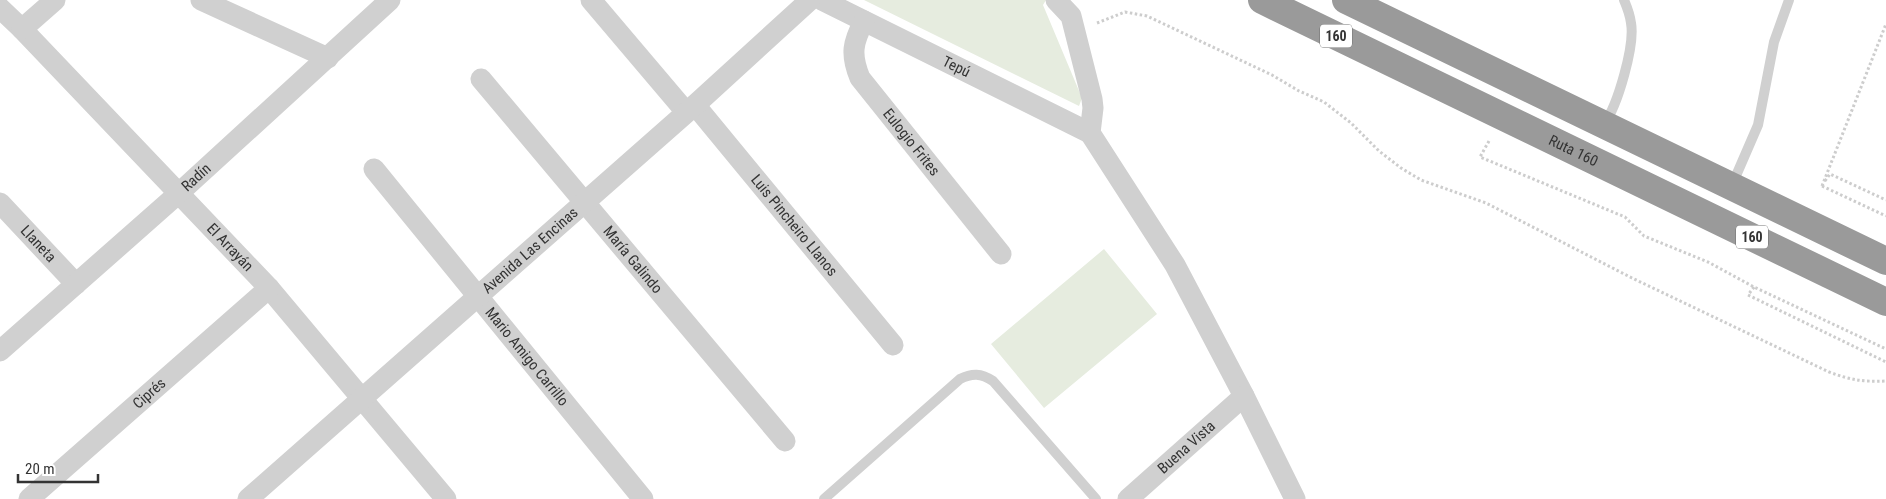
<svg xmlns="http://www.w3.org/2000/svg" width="1886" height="499" font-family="'Roboto Condensed',sans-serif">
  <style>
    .green { fill: #e6ecdf }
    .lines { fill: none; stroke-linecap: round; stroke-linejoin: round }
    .path { stroke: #cdcdcd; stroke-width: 3; stroke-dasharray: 2.5 2.5; stroke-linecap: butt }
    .lane { stroke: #d0d0d0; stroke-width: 10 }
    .street { stroke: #d0d0d0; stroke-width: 21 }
    .highway { stroke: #9a9a9a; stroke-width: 28 }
    .labels { text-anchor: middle; stroke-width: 5; stroke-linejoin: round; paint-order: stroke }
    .shield { fill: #fff; stroke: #707070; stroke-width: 1 }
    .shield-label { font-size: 14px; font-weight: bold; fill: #333 }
    .street-label { font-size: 15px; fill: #333; stroke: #fff }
  </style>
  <rect width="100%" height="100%" fill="#fff"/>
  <!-- green -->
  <path class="green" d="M 864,0 L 1046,0 L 1043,5 L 1082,98 L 1079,106 Z
    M 1104,249 L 1157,314 L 1044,408 L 991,344 Z"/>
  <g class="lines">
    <!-- path -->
    <path class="path" d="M 1097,23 L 1125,12 L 1147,16 L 1272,75 L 1299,91 L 1324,102 L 1351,123 L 1379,151 L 1401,168 L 1421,180 L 1486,203 L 1632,278 L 1829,372 C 1851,380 1862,382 1886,381
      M 1489,141 L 1480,157 L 1625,217 L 1644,236 L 1708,262 L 1754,287 L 1886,349
      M 1825,181 L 1830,174 L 1886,200
      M 1822,186 L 1886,24
      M 1822,186 L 1886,216
      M 1754,287 L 1748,295 L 1886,362"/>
    <!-- lane -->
    <path class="lane" d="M 1604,124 C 1618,105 1635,45 1631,23 C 1630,15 1627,7 1624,0
      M 1732,185 L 1758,125 L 1774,42 L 1789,0
      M 824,499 L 960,379 C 972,373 981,373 993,381 L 1096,499"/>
    <!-- street -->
    <g class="street">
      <path d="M 201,0 L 328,58"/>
      <path d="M 591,0 L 686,112"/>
      <path id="s1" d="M 822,0 L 1090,133"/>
      <path d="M 1056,0 L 1071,16 L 1092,99 L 1093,108 L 1090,133 L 1175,265 L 1244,396 L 1295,499"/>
      <path id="s2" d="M 0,8 L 22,29 L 269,288 L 446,499"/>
      <path id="s3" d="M 864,21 C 853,42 850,54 860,78 L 1001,254"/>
      <path d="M 22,29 L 55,0"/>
      <path id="s4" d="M 481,79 L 785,441"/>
      <path id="s5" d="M 695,105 L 893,345"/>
      <path id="s6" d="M 374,169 L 643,499"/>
      <path id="s7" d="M 0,203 L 76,284"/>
      <path id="s8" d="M 0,351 L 179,193 L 390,0"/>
      <path id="s9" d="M 29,499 L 269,288"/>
      <path id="s10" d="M 248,499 L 695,105 L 810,0"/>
      <path id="s11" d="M 1128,499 L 1244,396"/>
    </g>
    <!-- highway -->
    <g class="highway">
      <path id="s12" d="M 1262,0 L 1886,302"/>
      <path d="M 1346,0 L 1886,261"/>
    </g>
  </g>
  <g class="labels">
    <!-- shield labels -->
    <g class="shield">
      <rect x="1320" y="24.5" width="32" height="23" rx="4"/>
      <rect x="1736" y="225.5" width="32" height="23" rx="4"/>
    </g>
    <g class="shield-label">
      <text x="1336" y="41">160</text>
      <text x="1752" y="242">160</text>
    </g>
    <!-- street labels -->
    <g class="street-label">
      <text dy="5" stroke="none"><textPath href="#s1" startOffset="150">Tepú</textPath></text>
      <text dy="5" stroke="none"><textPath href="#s3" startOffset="142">Eulogio Frites</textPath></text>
      <text dy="5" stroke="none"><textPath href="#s12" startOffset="346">Ruta 160</textPath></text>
      <text dy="5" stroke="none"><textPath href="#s8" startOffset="262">Radín</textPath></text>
      <text dy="5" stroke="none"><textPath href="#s5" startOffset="156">Luis Pincheiro Llanos</textPath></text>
      <text dy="5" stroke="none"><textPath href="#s7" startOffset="56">Llaneta</textPath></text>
      <text dy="5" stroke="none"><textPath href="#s2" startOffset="332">El Arrayán</textPath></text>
      <text dy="5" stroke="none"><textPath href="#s10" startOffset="376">Avenida Las Encinas</textPath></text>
      <text dy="5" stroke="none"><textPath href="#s4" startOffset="236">María Galindo</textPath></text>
      <text dy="5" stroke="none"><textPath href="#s6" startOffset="242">Mario Amigo Carrillo</textPath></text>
      <text dy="5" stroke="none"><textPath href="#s9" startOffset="160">Ciprés</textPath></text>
      <text dy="5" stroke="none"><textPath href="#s11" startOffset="78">Buena Vista</textPath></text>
    </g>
  </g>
  <!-- scale -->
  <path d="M18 474v8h80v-8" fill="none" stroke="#333333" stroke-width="2.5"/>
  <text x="25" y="474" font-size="15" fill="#333333" stroke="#ffffff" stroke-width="4" paint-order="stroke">20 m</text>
</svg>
